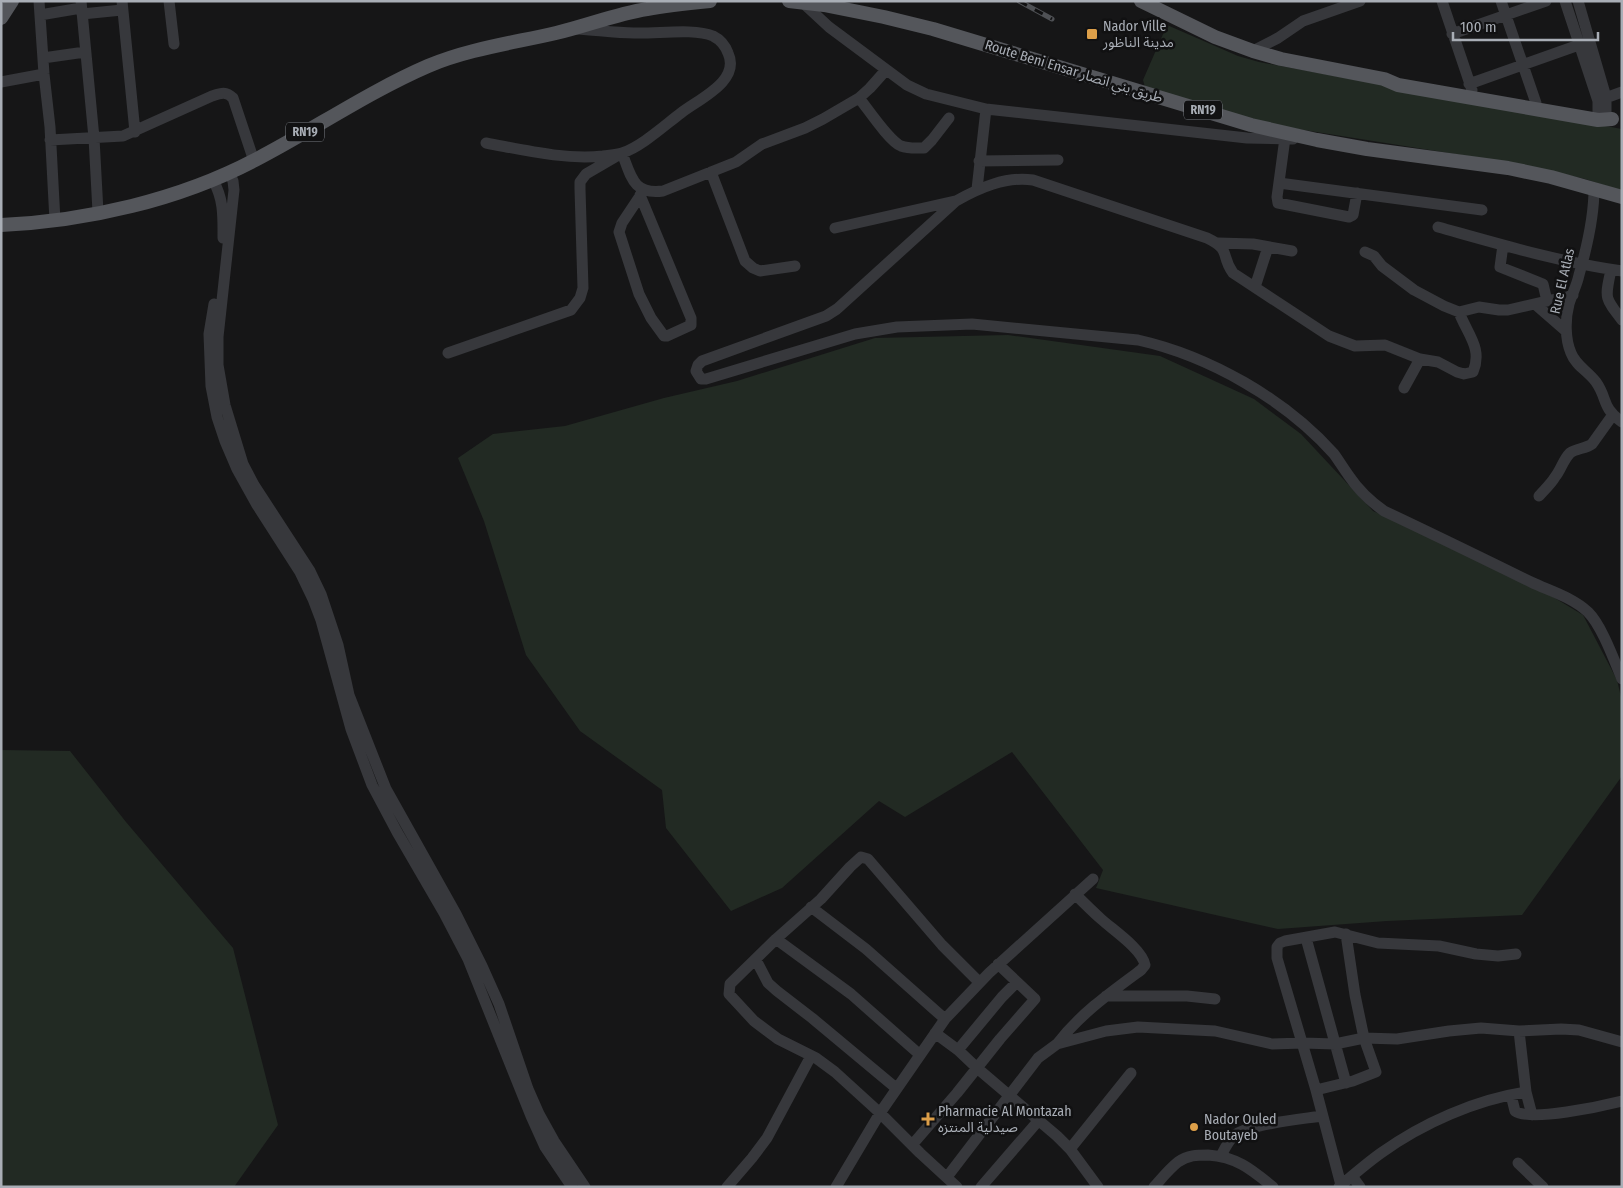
<svg xmlns="http://www.w3.org/2000/svg" width="1623" height="1188" font-family="'Fira Sans Condensed','Noto Sans Arabic',sans-serif">
  <style>
    .green { fill: #222a23 }
    .lines { fill: none; stroke-linecap: round; stroke-linejoin: round }
    .minor { stroke: #37383c; stroke-width: 11 }
    .major { stroke: #54565b; stroke-width: 14 }
    .rail-casing { stroke: #4f5155; stroke-width: 5 }
    .rail { stroke: #111112; stroke-width: 3; stroke-dasharray: 9; stroke-linecap: butt }
    .poi-dot { fill: #dd9f49; stroke: #111112; stroke-width: 2 }
    .labels { text-anchor: middle; stroke-width: 5; stroke-linejoin: round; paint-order: stroke }
    .shield { fill: #111112; stroke: #7b7f85; stroke-width: 1 }
    .shield-label { font-size: 12px; font-weight: bold; fill: #a9aeb6 }
    .poi-label { font-size: 14px; fill: #a9aeb6; stroke: #111112; text-anchor: start }
    .street-label { font-size: 14px; fill: #a9aeb6; stroke: #111112 }
  </style>
  <rect width="100%" height="100%" fill="#161617"/>
  <!-- green -->
  <path class="green" d="M 1167,25 L 1238,56 L 1259,62 L 1622,129 L 1622,191 L 1585,179 L 1518,164 L 1291,128 L 1260,122 L 1145,87 L 1143,80 Z
    M 1008,335 L 1160,356 L 1254,399 L 1301,434 L 1373,511 L 1518,576 L 1583,615 L 1617,680 L 1622,701 L 1622,776 L 1522,915 L 1387,921 L 1278,929 L 1096,888 L 1103,870 L 1012,752 L 905,817 L 879,801 L 782,888 L 731,911 L 666,828 L 662,790 L 580,731 L 526,655 L 484,521 L 458,458 L 493,434 L 565,426 L 664,398 L 737,381 L 875,338 Z
    M 1,750 L 70,751 L 126,822 L 233,948 L 278,1125 L 234,1187 L 1,1187 Z"/>
  <g class="lines">
    <!-- minor -->
    <path class="minor" d="M 39,1 L 44,74 L 50,127 L 55,221
      M 81,1 L 94,138 L 98,212
      M 122,1 L 135,132
      M 169,1 L 174,44
      M 1442,1 L 1472,90
      M 1501,1 L 1536,103
      M 1565,1 L 1598,101 L 1598,120
      M 1578,1 L 1606,97 L 1606,120
      M 802,2 L 829,27 L 907,85 L 926,94 L 986,109 L 1247,138 L 1293,139
      M 82,14 L 122,10
      M 40,15 L 81,8
      M 1452,34 L 1546,1
      M 1253,51 L 1278,38 L 1303,21 L 1360,1
      M 43,58 L 85,52
      M 1,82 L 44,74
      M 1469,84 L 1590,41
      M 859,98 C 868,109 889,141 901,146 C 909,149 916,148 924,148 L 932,140 L 949,118
      M 1600,100 L 1622,92
      M 1285,138 L 1277,197 L 1278,203 L 1349,217 L 1353,215 L 1357,193
      M 50,140 L 123,136 L 212,96 C 221,93 226,91 233,98 L 254,161
      M 486,143 C 524,150 564,160 603,156 C 609,155 616,155 622,153 C 641,147 665,125 681,113 C 699,99 741,81 728,53 C 725,45 721,40 713,36 C 694,28 657,34 634,33 C 615,33 596,30 577,29
      M 979,161 L 1058,160
      M 711,172 L 745,261 L 753,268 L 760,271 L 795,266
      M 229,173 L 233,181 L 234,190 L 218,337 L 218,365 L 225,405 L 243,464 L 254,485 L 310,571 L 321,594 L 338,645 L 349,695 L 386,789 L 456,914 L 482,966 L 499,1004 L 528,1089 L 539,1114 L 554,1141 L 585,1187
      M 213,180 C 224,200 223,216 223,238
      M 1279,183 L 1482,210
      M 977,189 L 986,109
      M 1594,189 C 1594,218 1587,247 1579,275 C 1577,285 1572,294 1569,304 C 1565,319 1565,339 1571,353 C 1576,366 1588,371 1596,382 C 1608,399 1601,407 1622,422
      M 640,195 L 691,318 L 691,325 L 667,336 L 664,336 L 651,318 L 639,294 L 619,232 L 622,223 L 644,190
      M 1438,227 C 1499,244 1559,262 1622,271
      M 835,228 L 955,201
      M 1218,243 L 1253,244 L 1292,251
      M 1503,245 L 1500,267 L 1543,284 L 1547,301
      M 1365,252 L 1374,256 L 1382,266 L 1414,290 L 1444,306 L 1459,312 L 1479,307 L 1499,310 L 1508,310 L 1573,295
      M 1611,270 C 1605,298 1604,297 1622,320
      M 1255,287 L 1268,247
      M 214,304 L 209,334 L 211,386 L 217,417 L 225,441 L 237,469 L 257,505 L 300,572 L 313,599 L 321,620 L 351,729 L 372,785 L 397,832 L 444,913 L 468,959 L 531,1116 L 545,1147 L 572,1187
      M 1535,304 L 1566,331
      M 1459,312 C 1467,334 1483,348 1473,372 L 1464,374 L 1457,372 L 1438,362 L 1420,359 L 1385,345 L 1355,346 L 1329,336 L 1233,273 C 1220,255 1232,250 1207,238 L 1033,180 C 1006,176 979,188 956,201 L 837,309 L 826,316 L 702,361 L 698,365 L 696,371 L 701,379 L 706,379 L 855,334 L 897,327 L 972,324 L 1138,340 C 1209,356 1285,399 1334,454 C 1339,461 1344,469 1349,476 C 1359,491 1370,501 1384,511 C 1433,534 1482,558 1531,582 C 1550,591 1572,597 1588,612 C 1602,626 1614,660 1622,679
      M 448,353 L 571,310 L 580,298 L 583,288 L 580,189 L 580,182 L 586,174 L 622,153 C 631,176 633,195 663,191 L 736,162 L 762,144 L 805,128 L 823,119 L 859,98 L 870,88 L 886,70
      M 1404,388 L 1420,359
      M 1539,496 C 1544,490 1551,484 1555,477 C 1561,470 1563,460 1570,453 C 1577,448 1585,449 1592,444 L 1612,416
      M 811,907 L 866,949 L 945,1019
      M 1306,938 L 1346,1083
      M 776,939 L 851,994 L 919,1054
      M 756,960 L 768,983 L 777,991 L 812,1018 L 896,1088
      M 1106,996 L 1187,996 L 1215,999
      M 1519,1031 L 1526,1092 L 1532,1115
      M 935,1033 L 958,1050 L 977,1068 L 1057,1136 L 1070,1149 L 1098,1187
      M 1057,1044 C 1080,1014 1111,992 1141,970 L 1145,965 C 1142,949 1113,930 1101,919 C 1092,911 1084,903 1075,894
      M 958,1050 L 1002,997 L 1017,982
      M 1316,1090 L 1353,1081 L 1376,1072 L 1364,1038 L 1355,995 L 1346,934
      M 1511,1095 L 1515,1111 C 1530,1122 1602,1106 1622,1101
      M 912,1145 L 957,1093 L 1000,1039 L 1035,999 L 998,964
      M 1070,1149 L 1131,1073
      M 1221,1156 C 1224,1150 1228,1141 1234,1136 C 1246,1124 1303,1119 1322,1116
      M 1518,1163 L 1543,1187
      M 1352,1176 L 1360,1187
      M 947,1177 L 1038,1058 L 1057,1044 L 1106,1031 L 1138,1027 L 1215,1031 L 1272,1044 L 1303,1043 L 1335,1044 L 1364,1038 L 1397,1039 L 1449,1031 L 1481,1028 L 1519,1031 L 1561,1029 L 1579,1030 L 1622,1042
      M 1341,1185 L 1316,1090 L 1277,958 L 1277,947 L 1280,943 L 1285,941 L 1335,932 L 1378,943 L 1439,946 L 1476,954 L 1498,956 L 1516,954
      M 727,1187 L 752,1158 L 767,1138 L 811,1056
      M 836,1187 L 880,1113 L 945,1019 L 989,973 L 1093,879
      M 957,1187 L 920,1153 L 880,1113 L 835,1072 L 816,1058 L 778,1039 L 754,1021 L 729,994 L 730,984 L 776,939 L 821,899 L 850,867 L 861,857 L 868,859 L 942,945 L 979,982
      M 981,1187 L 1039,1120
      M 1154,1187 C 1162,1178 1169,1169 1178,1162 C 1188,1155 1197,1155 1208,1155 C 1237,1157 1251,1169 1273,1187
      M 1339,1187 C 1353,1175 1367,1163 1381,1153 C 1423,1123 1475,1100 1526,1092"/>
    <!-- major -->
    <path class="major" d="M 789,1 L 824,5 L 884,17 L 933,29 L 1251,125 L 1317,140 L 1367,149 L 1508,168 L 1551,177 L 1622,197
      M 1141,1 L 1215,37 L 1253,51 L 1281,59 L 1384,79 L 1398,85 L 1598,120 L 1612,119
      M 1,18 L 12,1
      M 1,225 C 87,221 179,200 255,160 C 313,130 368,92 428,66 C 468,49 513,43 556,33 C 586,26 616,14 647,9 C 668,5 689,3 710,1"/>
    <!-- rail casing -->
    <g class="rail-casing">
      <path id="rail" d="M 1019,1 L 1052,19"/>
    </g>
    <!-- rail -->
    <use href="#rail" class="rail"/>
  </g>
  <!-- markers -->
  <g class="poi-dot">
    <rect x="1086" y="28" width="12" height="12" rx="2.5"/>
    <path d="M925.5 1111.5h5v5h5v5h-5v5h-5v-5h-5v-5h5z"/>
    <circle cx="1194" cy="1127" r="5"/>
  </g>
  <g class="labels">
    <!-- shield labels -->
    <g class="shield">
      <rect x="1184" y="100.5" width="38" height="19" rx="4"/>
      <rect x="286" y="122.5" width="38" height="19" rx="4"/>
    </g>
    <g class="shield-label">
      <text x="1203" y="114">RN19</text>
      <text x="305" y="136">RN19</text>
    </g>
    <!-- poi labels -->
    <g class="poi-label">
      <text x="1103" y="31">Nador Ville<tspan x="1103" dy="16">مدينة الناظور</tspan></text>
      <text x="938" y="1116">Pharmacie Al Montazah<tspan x="938" dy="16">صيدلية المنتزه</tspan></text>
      <text x="1204" y="1124">Nador Ouled<tspan x="1204" dy="16">Boutayeb</tspan></text>
    </g>
    <!-- street labels -->
    <g class="street-label">
      <text transform="translate(1074 71) rotate(17)" y="5">Route Beni Ensar طريق بني انصار</text>
      <text transform="translate(1562 281) rotate(-77)" y="5">Rue El Atlas</text>
    </g>
  </g>
  <!-- border -->
  <rect width="1623" height="1188" fill="none" stroke="#a9aeb6" stroke-width="5"/>
  <!-- scale -->
  <path d="M1453 32v8h145v-8" fill="none" stroke="#a9aeb6" stroke-width="2.5"/>
  <text x="1460" y="32" font-size="15" fill="#a9aeb6" stroke="#111112" stroke-width="4" paint-order="stroke">100 m</text>
</svg>
